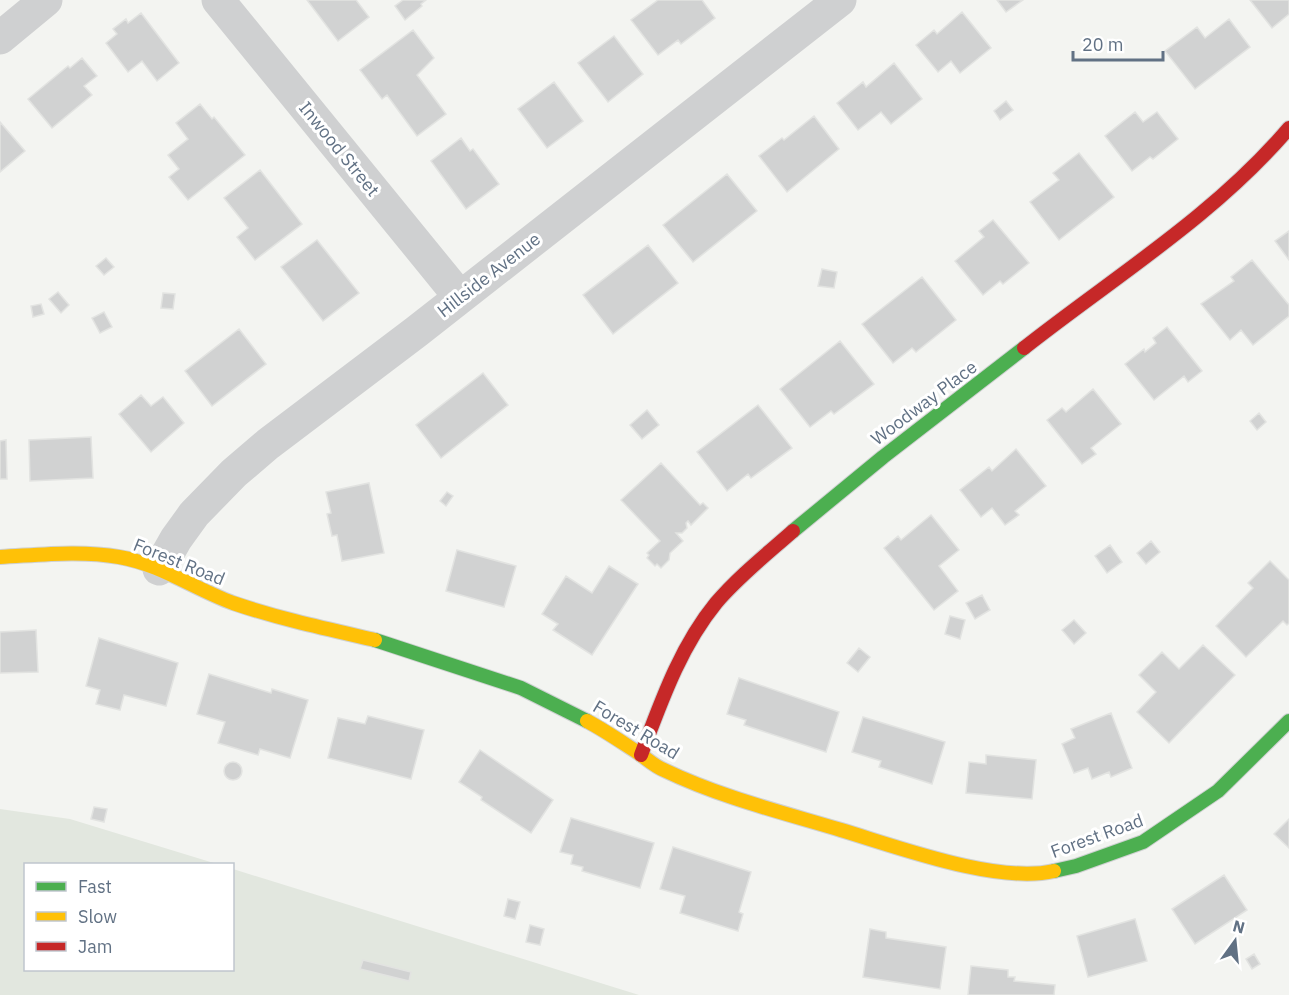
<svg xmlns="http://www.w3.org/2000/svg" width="1289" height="995" font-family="'IBM Plex Sans',sans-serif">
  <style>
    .green { fill: #e2e7df }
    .building { fill: #d1d2d2; stroke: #e2e3e1; stroke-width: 1.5 }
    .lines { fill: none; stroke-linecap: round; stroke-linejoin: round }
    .fast-casing { stroke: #cfd1d2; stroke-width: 16 }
    .slow-casing { stroke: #cfd1d2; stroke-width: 16 }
    .jam-casing { stroke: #cfd1d2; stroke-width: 16 }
    .street { stroke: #cfd0d1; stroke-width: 33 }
    .fast { stroke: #4caf50; stroke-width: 14 }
    .slow { stroke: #ffc107; stroke-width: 14 }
    .jam { stroke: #c62828; stroke-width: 14 }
    .labels { text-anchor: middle; stroke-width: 6; stroke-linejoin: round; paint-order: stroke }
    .street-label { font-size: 18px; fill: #617184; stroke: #fff }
  </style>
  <rect width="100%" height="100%" fill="#f3f4f1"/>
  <!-- green -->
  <path class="green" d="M 0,809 L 70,819 L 217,864 L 26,864 L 26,970 L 232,970 L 233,869 L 639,995 L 0,995 Z"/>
  <!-- building -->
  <path class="building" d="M 307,0 L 356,0 L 369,17 L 338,41 Z
    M 403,0 L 426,0 L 421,4 L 422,6 L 405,20 L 395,6 Z
    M 658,0 L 702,0 L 715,18 L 681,44 L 678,40 L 658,55 L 631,20 Z
    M 997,0 L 1023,0 L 1006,12 Z
    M 1250,0 L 1289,0 L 1289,14 L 1272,28 Z
    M 962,12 L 991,48 L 960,73 L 951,61 L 938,72 L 916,45 L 934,30 L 937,34 Z
    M 141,13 L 179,63 L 157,81 L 142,61 L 128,72 L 106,43 L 117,34 L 113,29 L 126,19 L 128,23 Z
    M 1229,19 L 1250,47 L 1195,89 L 1165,51 L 1197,27 L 1205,38 Z
    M 413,30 L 434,58 L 417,75 L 446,114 L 417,136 L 387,95 L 382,99 L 360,70 Z
    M 614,36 L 643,74 L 608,102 L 578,63 Z
    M 82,58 L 97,76 L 84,86 L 92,95 L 52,128 L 28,99 L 68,66 L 70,68 Z
    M 894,63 L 922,99 L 891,124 L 881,112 L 858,130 L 837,103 L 863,82 L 866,87 Z
    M 554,82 L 583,121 L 547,148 L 518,109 Z
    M 1006,101 L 1013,110 L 1000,120 L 994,111 Z
    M 200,104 L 212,119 L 214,117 L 245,155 L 188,200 L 169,177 L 179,169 L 168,155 L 188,139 L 176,123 Z
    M 1135,112 L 1143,122 L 1157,112 L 1178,139 L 1153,159 L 1150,157 L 1132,171 L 1105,136 Z
    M 814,116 L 839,149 L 787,192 L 759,156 L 782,138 L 784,140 Z
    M 0,122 L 25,151 L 0,172 Z
    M 461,138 L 470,151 L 473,149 L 499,184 L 466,209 L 431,161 Z
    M 1079,153 L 1114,197 L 1059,240 L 1030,202 L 1059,180 L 1053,173 Z
    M 260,170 L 302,224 L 255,260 L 237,237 L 248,228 L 224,198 Z
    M 727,174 L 757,211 L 693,262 L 663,225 Z
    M 993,220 L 1029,263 L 1003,284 L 1000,281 L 983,295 L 955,261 L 984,237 L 979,231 Z
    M 1289,231 L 1289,260 L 1275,241 Z
    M 317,240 L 359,293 L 323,321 L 281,267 Z
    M 648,245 L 678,283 L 613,334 L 583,295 Z
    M 106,258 L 114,267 L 104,275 L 96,266 Z
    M 1252,260 L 1289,305 L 1289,316 L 1253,345 L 1241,330 L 1230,340 L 1201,304 L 1234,281 L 1231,277 Z
    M 822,269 L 837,272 L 834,288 L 818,286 Z
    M 922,277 L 956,320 L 916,352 L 912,348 L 893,363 L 862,324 Z
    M 58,292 L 69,305 L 61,313 L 49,299 Z
    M 163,293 L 175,294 L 173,309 L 161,308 Z
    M 41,304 L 44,314 L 33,317 L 31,306 Z
    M 104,312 L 112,327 L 100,333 L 92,318 Z
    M 1167,327 L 1202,371 L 1188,382 L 1184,376 L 1154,400 L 1125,364 L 1144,349 L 1145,352 L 1156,343 L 1153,338 Z
    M 239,329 L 266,364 L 212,406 L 185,371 Z
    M 840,341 L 874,384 L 834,414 L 831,411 L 810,427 L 780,389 Z
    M 483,373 L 508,405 L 441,458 L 416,425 Z
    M 1093,389 L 1121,424 L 1091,448 L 1096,454 L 1082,464 L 1047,420 L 1062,408 L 1066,412 Z
    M 141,395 L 151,406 L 163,397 L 184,423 L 151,452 L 119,414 Z
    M 758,405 L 792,448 L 751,478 L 748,474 L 727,491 L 697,452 Z
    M 647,410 L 659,425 L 642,439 L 630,425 Z
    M 1259,413 L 1266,422 L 1257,430 L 1250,421 Z
    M 91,437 L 93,478 L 30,481 L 29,440 Z
    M 6,440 L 7,479 L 0,479 L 0,441 Z
    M 1016,449 L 1046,486 L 1015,511 L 1019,515 L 1005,525 L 992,508 L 981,517 L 960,490 L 989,467 L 992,471 Z
    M 661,463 L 700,505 L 703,503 L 708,508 L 691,525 L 688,521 L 686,523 L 687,528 L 682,533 L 676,533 L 683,541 L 670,553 L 669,560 L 661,568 L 657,564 L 655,566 L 647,558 L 649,555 L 647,553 L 660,541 L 621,500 Z
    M 369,483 L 384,553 L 342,561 L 337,535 L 332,536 L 327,514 L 331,513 L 326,492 Z
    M 447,492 L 453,496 L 446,506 L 440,501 Z
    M 931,515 L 959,550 L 939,566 L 958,591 L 934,610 L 884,548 L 898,536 L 901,540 Z
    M 1151,541 L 1160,552 L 1146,564 L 1137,553 Z
    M 1110,545 L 1122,562 L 1107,573 L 1095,556 Z
    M 457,550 L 516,566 L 504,607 L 446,591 Z
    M 1270,561 L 1289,580 L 1289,623 L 1287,625 L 1283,621 L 1246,657 L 1216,626 L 1253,588 L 1248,583 Z
    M 609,566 L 638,584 L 592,655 L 553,630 L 558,624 L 542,614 L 566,576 L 592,593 Z
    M 982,595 L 990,610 L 975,619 L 966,603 Z
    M 950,616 L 965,620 L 960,639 L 945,634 Z
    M 1074,620 L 1086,633 L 1074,644 L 1062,630 Z
    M 36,630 L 38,672 L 0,673 L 0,632 Z
    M 99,638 L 178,663 L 166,706 L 124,695 L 120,710 L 96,704 L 100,690 L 86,686 Z
    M 1203,645 L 1235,675 L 1169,743 L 1137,712 L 1156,692 L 1139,675 L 1162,652 L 1179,669 Z
    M 859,648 L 870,657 L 858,672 L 847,663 Z
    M 209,674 L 271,693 L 272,689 L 308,700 L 290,758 L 260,749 L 258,755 L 218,743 L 225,722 L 197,714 Z
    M 739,678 L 839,712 L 826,752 L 744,725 L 746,720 L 727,714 Z
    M 1111,713 L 1132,768 L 1111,777 L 1109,772 L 1092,779 L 1088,768 L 1074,773 L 1062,744 L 1075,738 L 1071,729 Z
    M 368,716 L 424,730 L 411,779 L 328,758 L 338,718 L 365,724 Z
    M 863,717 L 945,742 L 932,784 L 879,767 L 881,761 L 852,752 Z
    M 480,750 L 553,800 L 531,833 L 481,800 L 482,797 L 459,782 Z
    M 986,755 L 1036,760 L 1032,799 L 966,793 L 969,762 L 986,764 Z
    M224 771a9 9 0 1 1 18 0a9 9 0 1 1-18 0Z
    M 94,807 L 107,809 L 104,822 L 91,819 Z
    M 571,818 L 654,843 L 640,888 L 582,871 L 583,867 L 571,864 L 573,855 L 560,852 Z
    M 1289,819 L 1289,848 L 1274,834 Z
    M 673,847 L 751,872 L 739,912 L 743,914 L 738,931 L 680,913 L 685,896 L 660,889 Z
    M 1224,875 L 1247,910 L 1195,944 L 1172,909 Z
    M 508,899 L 520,902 L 515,919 L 504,916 Z
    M 1135,919 L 1147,961 L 1088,977 L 1077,936 Z
    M 530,925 L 544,929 L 540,945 L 526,942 Z
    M 870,929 L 886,932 L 886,938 L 946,947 L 940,989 L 863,977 Z
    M 1254,954 L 1260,964 L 1252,969 L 1246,959 Z
    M 363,960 L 411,972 L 409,981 L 360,969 Z
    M 971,966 L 1008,970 L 1008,977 L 1015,977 L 1014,981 L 1055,985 L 1054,995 L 968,995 Z"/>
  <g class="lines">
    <!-- fast casing -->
    <g class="fast-casing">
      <path id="fast" d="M 793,531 L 883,457 L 1024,348
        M 375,640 L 521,688 L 587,721
        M 1054,871 L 1076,866 L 1143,842 L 1218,791 L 1289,721"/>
    </g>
    <!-- slow casing -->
    <g class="slow-casing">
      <path id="slow" d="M 0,557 C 39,555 80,550 119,557 C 160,564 195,589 233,603 C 280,619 327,629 375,640
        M 587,721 C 604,730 620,741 637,752 C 646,758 654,766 664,770 C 720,797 781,812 841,830 C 898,847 997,884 1054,871"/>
    </g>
    <!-- jam casing -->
    <g class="jam-casing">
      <path id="jam" d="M 1024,348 C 1114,277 1214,216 1289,128
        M 641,755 C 661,702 680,647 716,603 C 739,576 767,554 793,531"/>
    </g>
    <!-- street -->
    <path class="street" d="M 218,0 L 460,297
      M 0,38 L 46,0
      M 159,569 L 176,539 L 194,514 L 234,473 L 268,444 L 416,332 L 840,0"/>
    <!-- fast -->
    <use href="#fast" class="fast"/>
    <!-- slow -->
    <use href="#slow" class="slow"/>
    <!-- jam -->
    <use href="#jam" class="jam"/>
  </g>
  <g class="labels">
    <!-- street labels -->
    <g class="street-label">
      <text transform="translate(339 149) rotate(51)" y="6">Inwood Street</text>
      <text transform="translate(489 275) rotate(-38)" y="6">Hillside Avenue</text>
      <text transform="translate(924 403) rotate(-37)" y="6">Woodway Place</text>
      <text transform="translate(179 562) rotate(22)" y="6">Forest Road</text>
      <text transform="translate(636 730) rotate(31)" y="6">Forest Road</text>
      <text transform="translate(1097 836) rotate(-20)" y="6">Forest Road</text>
    </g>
  </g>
  <!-- legend -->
  <rect x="24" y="863" width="210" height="108" fill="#ffffff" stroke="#c0c6ce" stroke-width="1.5"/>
  <rect x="36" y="882" width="30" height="9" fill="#4caf50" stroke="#c0c6ce" stroke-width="1.5"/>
  <text x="78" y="893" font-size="18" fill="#617184">Fast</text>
  <rect x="36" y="912" width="30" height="9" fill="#ffc107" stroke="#c0c6ce" stroke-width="1.5"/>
  <text x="78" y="923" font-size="18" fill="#617184">Slow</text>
  <rect x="36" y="942" width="30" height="9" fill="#c62828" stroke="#c0c6ce" stroke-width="1.5"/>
  <text x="78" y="953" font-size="18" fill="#617184">Jam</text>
  <!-- north arrow -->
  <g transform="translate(1235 941) rotate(15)" stroke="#ffffff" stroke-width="4.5" paint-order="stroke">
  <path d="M0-4.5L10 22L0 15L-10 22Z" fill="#617184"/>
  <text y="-9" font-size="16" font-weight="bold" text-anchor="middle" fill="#617184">N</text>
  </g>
  <!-- scale -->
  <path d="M1073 51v9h90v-9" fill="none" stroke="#617184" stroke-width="3"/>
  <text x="1082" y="51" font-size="18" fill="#617184" stroke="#ffffff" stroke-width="4.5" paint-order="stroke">20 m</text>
</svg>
